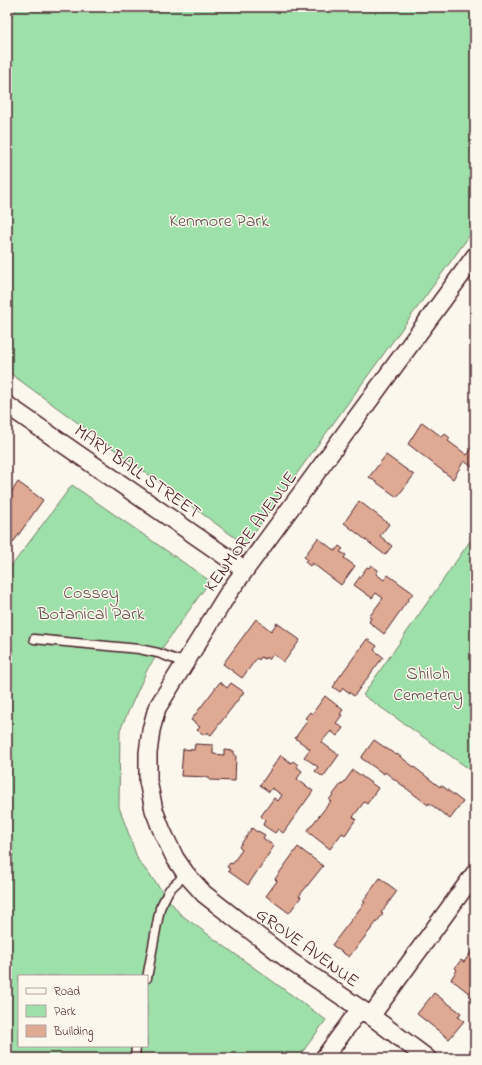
<svg xmlns="http://www.w3.org/2000/svg" width="482" height="1065" font-family="'Indie Flower',sans-serif">
  <style>
    .green { fill: #9ee0aa; stroke: #74806a; fill-rule: evenodd }
    .building { fill: #dfaa93; stroke: #4a1f2b }
    .lines { fill: none; stroke-linecap: round; stroke-linejoin: round }
    .service-casing { stroke: #4a1f2b; stroke-width: 11 }
    .minor-casing { stroke: #4a1f2b; stroke-width: 20 }
    .service { stroke: #fbf7ec; stroke-width: 8 }
    .minor { stroke: #fbf7ec; stroke-width: 17 }
    .labels { text-anchor: middle; stroke-width: 3; stroke-linejoin: round; paint-order: stroke }
    .park-label { font-size: 18px; fill: #5f4f4b; stroke: #fbf7ec }
    .street-label { font-size: 18px; fill: #4a1f2b; stroke: #fbf7ec }
  </style>
  <rect width="100%" height="100%" fill="#fbf7ec"/>
  <filter id="ink" filterUnits="userSpaceOnUse"><feTurbulence type="fractalNoise" baseFrequency=".025" numOctaves="2"/><feDisplacementMap in="SourceGraphic" scale="8" xChannelSelector="R" yChannelSelector="G"/><feConvolveMatrix kernelMatrix="1 2 1 2 8 2 1 2 1" color-interpolation-filters="sRGB"/></filter>
  <g filter="url(#ink)">
    <!-- green -->
    <path class="green" d="M 18,7 L 475,7 L 475,228 L 245,545 L 7,371 L 7,22 Z
      M 72,485 L 210,581 L 148,668 L 120,730 L 119,807 L 138,860 L 180,914 L 326,1020 L 298,1058 L 7,1058 L 7,572 ZM 19,976 L 147,976 L 147,1046 L 19,1046 Z
      M 475,534 L 475,773 L 363,695 Z"/>
    <!-- building -->
    <path class="building" d="M 422,422 L 442,437 L 445,434 L 450,438 L 448,441 L 467,455 L 475,445 L 475,469 L 464,461 L 453,479 L 408,444 Z
      M 386,455 L 414,475 L 397,497 L 369,477 Z
      M 7,473 L 11,476 L 7,482 Z
      M 18,482 L 43,500 L 12,544 L 7,541 L 7,499 Z
      M 359,501 L 389,524 L 380,536 L 392,546 L 385,555 L 344,523 Z
      M 318,538 L 335,551 L 339,546 L 343,549 L 340,552 L 346,555 L 344,558 L 355,566 L 341,585 L 312,563 L 310,566 L 305,562 L 307,559 L 304,557 Z
      M 371,565 L 378,570 L 376,574 L 384,580 L 388,575 L 413,593 L 384,634 L 369,622 L 371,618 L 369,617 L 383,598 L 376,593 L 372,598 L 354,585 L 367,567 L 369,568 Z
      M 256,619 L 271,631 L 277,623 L 300,640 L 284,662 L 273,654 L 269,660 L 266,657 L 265,659 L 261,657 L 259,660 L 257,658 L 242,678 L 223,664 Z
      M 367,639 L 377,646 L 374,650 L 383,657 L 354,696 L 343,688 L 340,692 L 333,687 L 336,683 L 335,683 Z
      M 220,682 L 227,688 L 231,683 L 244,692 L 211,735 L 207,732 L 205,735 L 197,730 L 200,727 L 191,720 Z
      M 325,696 L 343,710 L 340,714 L 342,715 L 336,723 L 343,728 L 337,736 L 331,731 L 321,742 L 339,755 L 323,777 L 315,771 L 318,767 L 304,757 L 310,749 L 295,738 L 308,720 L 305,718 L 310,712 L 312,714 Z
      M 374,740 L 396,755 L 397,754 L 440,787 L 441,785 L 463,802 L 450,819 L 429,803 L 428,805 L 385,772 L 384,774 L 361,758 Z
      M 195,744 L 213,745 L 213,754 L 224,755 L 224,750 L 234,751 L 234,755 L 236,755 L 235,781 L 209,780 L 209,777 L 181,776 L 183,749 L 194,750 Z
      M 281,755 L 291,763 L 293,761 L 298,765 L 297,767 L 302,771 L 297,779 L 313,791 L 283,833 L 278,829 L 275,833 L 263,825 L 265,820 L 261,816 L 274,798 L 278,801 L 282,795 L 272,788 L 269,792 L 260,785 Z
      M 353,770 L 378,788 L 367,804 L 364,802 L 353,817 L 356,819 L 345,835 L 342,833 L 330,849 L 307,831 L 331,801 L 329,800 L 341,784 L 342,785 Z
      M 252,828 L 257,832 L 258,831 L 265,835 L 263,838 L 274,846 L 248,885 L 228,871 L 230,869 L 227,867 L 230,863 L 232,864 L 242,850 L 239,847 Z
      M 298,847 L 323,866 L 299,896 L 301,897 L 289,913 L 266,896 L 277,881 L 275,879 Z
      M 380,878 L 397,891 L 381,913 L 383,914 L 349,957 L 332,945 L 365,902 L 363,901 Z
      M 475,947 L 475,998 L 451,979 L 457,970 L 455,968 L 461,960 L 464,962 Z
      M 434,993 L 461,1013 L 458,1017 L 464,1021 L 449,1039 L 417,1014 Z"/>
    <g class="lines">
      <!-- service casing -->
      <g class="service-casing">
        <path id="service" d="M 34,639 L 139,649 L 158,653 L 185,663
          M 147,978 L 160,908 L 169,890 L 186,874
          M 135,1058 L 136,1046"/>
      </g>
      <!-- minor casing -->
      <g class="minor-casing">
        <path id="minor" d="M 7,405 L 238,565 L 246,569
          M 371,1016 L 475,873
          M 324,1058 L 360,1009
          M 427,1058 L 371,1016 L 290,961 L 204,894 L 186,874 L 175,858 L 162,831 L 154,810 L 148,781 L 148,753 L 151,730 L 157,708 L 229,592 L 475,256"/>
      </g>
      <!-- service -->
      <use href="#service" class="service"/>
      <!-- minor -->
      <use href="#minor" class="minor"/>
    </g>
  </g>
  <g class="labels">
    <!-- park labels -->
    <g class="park-label">
      <text x="219" y="226">Kenmore Park</text>
      <text x="91" y="598">Cossey<tspan x="91" dy="21">Botanical Park</tspan></text>
      <text x="428" y="679">Shiloh<tspan x="428" dy="21">Cemetery</tspan></text>
    </g>
    <!-- street labels -->
    <g class="street-label">
      <text transform="translate(138 471) rotate(35)" y="6">MARY BALL STREET</text>
      <text transform="translate(250 531) rotate(-54)" y="6">KENMORE AVENUE</text>
      <text transform="translate(308 947) rotate(36)" y="6">GROVE AVENUE</text>
    </g>
  </g>
  <!-- margin -->
  <rect width="482" height="1065" fill="none" stroke="#fbf7ec" stroke-width="24"/>
  <rect x="12" y="12" width="458" height="1041" fill="none" stroke="#4a1f2b" stroke-width="1.5" filter="url(#ink)"/>
  <!-- legend -->
  <rect x="18" y="975" width="130" height="72" fill="#fbf7ec" stroke="#b4a19f"/>
  <rect x="26" y="988" width="20" height="6" fill="#fbf7ec" stroke="#b4a19f"/>
  <text x="54" y="995" font-size="12" fill="#4a1f2b">Road</text>
  <rect x="26" y="1005" width="20" height="12" fill="#9ee0aa" stroke="#b4a19f"/>
  <text x="54" y="1015" font-size="12" fill="#4a1f2b">Park</text>
  <rect x="26" y="1025" width="20" height="12" fill="#dfaa93" stroke="#b4a19f"/>
  <text x="54" y="1035" font-size="12" fill="#4a1f2b">Building</text>
</svg>
